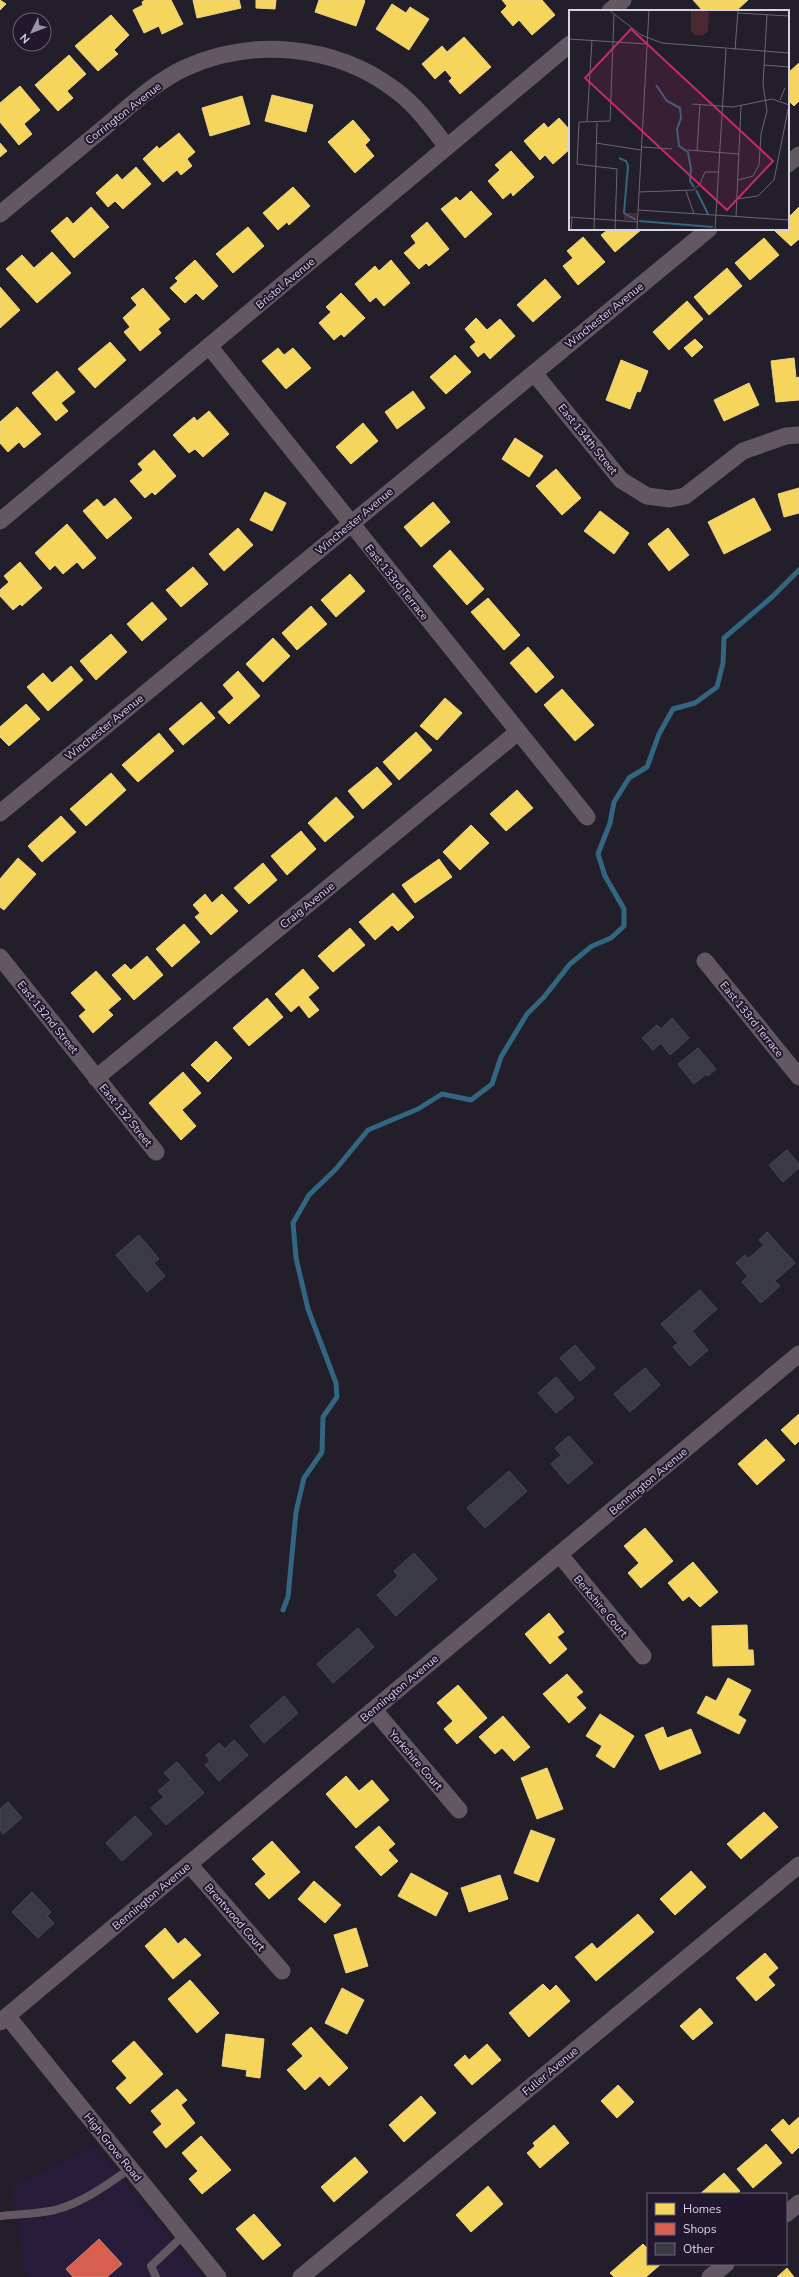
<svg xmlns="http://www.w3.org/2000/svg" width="799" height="2277" font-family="'Nunito Sans',sans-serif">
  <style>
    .built { fill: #271c39 }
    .homes { fill: #f6d55c; stroke: #edd485 }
    .shops { fill: #d6604d; stroke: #d7827a }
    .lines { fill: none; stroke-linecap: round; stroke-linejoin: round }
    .stream { stroke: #326681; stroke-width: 5 }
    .building { fill: #3a3a45; stroke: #484854 }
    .service { stroke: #635862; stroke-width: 8 }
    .minor { stroke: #635862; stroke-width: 17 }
    .labels { text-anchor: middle; stroke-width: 4; stroke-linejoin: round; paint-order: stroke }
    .street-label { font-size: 11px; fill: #d8d3e4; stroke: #211830 }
    .inset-river { fill: none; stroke: #326681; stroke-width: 2 }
    .inset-road { fill: none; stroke: #6b6674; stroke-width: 1 }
    .view { fill: #c42b69; fill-opacity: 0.15; stroke: #c42b69; stroke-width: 2 }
    .inset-edge { fill: none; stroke: #d8d3e4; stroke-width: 2 }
  </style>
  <rect width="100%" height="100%" fill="#221e2a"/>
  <!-- built -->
  <path class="built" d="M 94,2145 L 202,2277 L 26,2277 L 11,2187 Z"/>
  <!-- homes -->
  <path class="homes" d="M 0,0 L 6,4 L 0,10 Z
    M 145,0 L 171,0 L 183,24 L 162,34 L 159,26 L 144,33 L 133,10 L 143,5 L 142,2 Z
    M 193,0 L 239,0 L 241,8 L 197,18 Z
    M 256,0 L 276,0 L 275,9 L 256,8 Z
    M 319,0 L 364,0 L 365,1 L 356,26 L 315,12 Z
    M 502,0 L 542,0 L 555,15 L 532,35 L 519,20 L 513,26 L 501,12 L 507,6 Z
    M 693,0 L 748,0 L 736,11 L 703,11 Z
    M 392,4 L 406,13 L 410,7 L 429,19 L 409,50 L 376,29 Z
    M 111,15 L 129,35 L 114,50 L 118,54 L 98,71 L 75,46 Z
    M 464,37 L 491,67 L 460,94 L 449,81 L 452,78 L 445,70 L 435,79 L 422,64 L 442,46 L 447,52 Z
    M 69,55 L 86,74 L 67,91 L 73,98 L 58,111 L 35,85 Z
    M 799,63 L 799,101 L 794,106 L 788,100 L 788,73 Z
    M 20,86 L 40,110 L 24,124 L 32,134 L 19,145 L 0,122 L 0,103 Z
    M 272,95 L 313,105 L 306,132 L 265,121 Z
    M 242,96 L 250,124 L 210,136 L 202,108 Z
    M 559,118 L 570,130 L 570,149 L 553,164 L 545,155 L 540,160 L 524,141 L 544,123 L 548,128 Z
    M 353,120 L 370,140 L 365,145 L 374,156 L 355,173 L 328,142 Z
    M 179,133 L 195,152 L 187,159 L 192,166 L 181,175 L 177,170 L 163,182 L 143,159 L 157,146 L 159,149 Z
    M 0,143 L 7,151 L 0,157 Z
    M 511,151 L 534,177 L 513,196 L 511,192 L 503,199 L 488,181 L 500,170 L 495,165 Z
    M 136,167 L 151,184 L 123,209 L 115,201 L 108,207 L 96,193 L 117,174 L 122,180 Z
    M 293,187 L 310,206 L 289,225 L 287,222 L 278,230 L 263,213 Z
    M 471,191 L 492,214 L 465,238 L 441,209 L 456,197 L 460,201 Z
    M 91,207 L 109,227 L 74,258 L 51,231 L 67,217 L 73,224 Z
    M 799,207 L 799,239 L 791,246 L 775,231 L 788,229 L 788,218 Z
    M 427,222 L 449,249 L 429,266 L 426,263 L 419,269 L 404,253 L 416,243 L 411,236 Z
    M 248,227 L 264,246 L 233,273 L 216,254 Z
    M 609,229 L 642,229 L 615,252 L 601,235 Z
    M 583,237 L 605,262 L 578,285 L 563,266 L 573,258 L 567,251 Z
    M 764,238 L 779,255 L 750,280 L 735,263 Z
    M 52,252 L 71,273 L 37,303 L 6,269 L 22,255 L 34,268 Z
    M 195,260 L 218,286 L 203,300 L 196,293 L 185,303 L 170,288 L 178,281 L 175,278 Z
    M 391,260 L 410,283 L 384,306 L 376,297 L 370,302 L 355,284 L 375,266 L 379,271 Z
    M 727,268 L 742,286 L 709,315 L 694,297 Z
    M 545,279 L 561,297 L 533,322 L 517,305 Z
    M 0,287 L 20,310 L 0,328 Z
    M 143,288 L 170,319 L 158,329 L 161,333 L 140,351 L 124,332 L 130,327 L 123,318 L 137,305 L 131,298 Z
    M 341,293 L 365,318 L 344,337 L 341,334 L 334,340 L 319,323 L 331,312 L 326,307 Z
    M 687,301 L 703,319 L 669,350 L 653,332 Z
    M 476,318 L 487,330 L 500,319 L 515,336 L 490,359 L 484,352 L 478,357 L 470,347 L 476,342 L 465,329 Z
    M 695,339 L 703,347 L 692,357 L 684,348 Z
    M 110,342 L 126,360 L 95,388 L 78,369 Z
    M 278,348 L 284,355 L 293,348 L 311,368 L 286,389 L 262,361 Z
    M 455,355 L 471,372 L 446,394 L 430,377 Z
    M 794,358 L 796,378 L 799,377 L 799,400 L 776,402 L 771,361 Z
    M 621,360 L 648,371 L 640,392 L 637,391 L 630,409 L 606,400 Z
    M 57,371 L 75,392 L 61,403 L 68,411 L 56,421 L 32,393 Z
    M 749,383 L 759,405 L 724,421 L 714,400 Z
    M 413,391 L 425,408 L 397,429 L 385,412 Z
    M 17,407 L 41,434 L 24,448 L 19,442 L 8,452 L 0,443 L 0,422 Z
    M 209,411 L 229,434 L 203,457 L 195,449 L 189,453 L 173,435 L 194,417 L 197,421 Z
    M 363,423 L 378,441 L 351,464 L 336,447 Z
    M 515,438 L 543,456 L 529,477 L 502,459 Z
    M 154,450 L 176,476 L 155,495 L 152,492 L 145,498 L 130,481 L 143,470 L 138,464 Z
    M 556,469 L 581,498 L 562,515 L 536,486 Z
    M 799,488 L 799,513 L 784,517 L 778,494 Z
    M 265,492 L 286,503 L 272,531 L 250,520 Z
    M 115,498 L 132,518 L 107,539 L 83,511 L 97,499 L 104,507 Z
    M 754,498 L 771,530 L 724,554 L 708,522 Z
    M 433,502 L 450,522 L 421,547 L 404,527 Z
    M 600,511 L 629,533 L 614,554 L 584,531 Z
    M 67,524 L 96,558 L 83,569 L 77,562 L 63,574 L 55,565 L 50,570 L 35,553 Z
    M 238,528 L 253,545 L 224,571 L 209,554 Z
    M 668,528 L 689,555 L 669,571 L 648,544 Z
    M 450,550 L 484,589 L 467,605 L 433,566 Z
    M 20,562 L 42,588 L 22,606 L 20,604 L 13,610 L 0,596 L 0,590 L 9,582 L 4,576 Z
    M 193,567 L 208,584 L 181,607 L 166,590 Z
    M 350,574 L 365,591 L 336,617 L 321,600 Z
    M 488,598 L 520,635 L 504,650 L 471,612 Z
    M 152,602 L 167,619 L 142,641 L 127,624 Z
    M 311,606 L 327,624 L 297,650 L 282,633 Z
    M 111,634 L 127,652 L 96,680 L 80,661 Z
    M 273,638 L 290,656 L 263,682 L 246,664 Z
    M 528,647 L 554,677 L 536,693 L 510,663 Z
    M 71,666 L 83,680 L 48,711 L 27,687 L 43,673 L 52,683 Z
    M 238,671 L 260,696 L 229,724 L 218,712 L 234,698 L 223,685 Z
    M 562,689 L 594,725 L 575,741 L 544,705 Z
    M 445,698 L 462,713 L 437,740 L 420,726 Z
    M 201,702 L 215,718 L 183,745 L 169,729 Z
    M 26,704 L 40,719 L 9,746 L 0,737 L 0,727 Z
    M 416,732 L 432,750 L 399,780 L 383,762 Z
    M 159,733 L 174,751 L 138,782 L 122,765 Z
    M 377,767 L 392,784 L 363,809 L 348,791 Z
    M 111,773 L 126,790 L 86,826 L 70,809 Z
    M 517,790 L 533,808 L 506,831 L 490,814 Z
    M 336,797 L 354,817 L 325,842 L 308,823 Z
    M 61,816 L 76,832 L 42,862 L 28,846 Z
    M 471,825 L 489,843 L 460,870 L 443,852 Z
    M 301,831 L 316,849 L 287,875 L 271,856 Z
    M 18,858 L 36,874 L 4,910 L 0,907 L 0,879 Z
    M 439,859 L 452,877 L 415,903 L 402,885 Z
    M 263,863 L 277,880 L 249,904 L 234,888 Z
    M 393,893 L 414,917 L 398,931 L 392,925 L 375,940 L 359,922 Z
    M 205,894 L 212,903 L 222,894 L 238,911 L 211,935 L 195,917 L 200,913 L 193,905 Z
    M 184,924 L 200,942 L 172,967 L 156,949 Z
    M 350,928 L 365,945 L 333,972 L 318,956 Z
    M 147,956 L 163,975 L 134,1000 L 112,975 L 125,964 L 131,970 Z
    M 303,969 L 319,988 L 308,997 L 319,1010 L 309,1018 L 299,1005 L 291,1012 L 275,994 Z
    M 96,971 L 121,999 L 108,1010 L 113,1015 L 93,1033 L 79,1016 L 86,1010 L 71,993 Z
    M 267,998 L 283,1017 L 249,1046 L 233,1028 Z
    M 216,1041 L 232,1058 L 208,1082 L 191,1065 Z
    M 183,1072 L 201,1093 L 182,1110 L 196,1126 L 181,1140 L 149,1103 Z
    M 799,1414 L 799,1441 L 795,1445 L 781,1430 Z
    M 766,1439 L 785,1460 L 757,1485 L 738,1464 Z
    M 645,1528 L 673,1561 L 641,1588 L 628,1573 L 639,1563 L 624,1546 Z
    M 693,1562 L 718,1592 L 700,1607 L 689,1596 L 683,1601 L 668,1583 Z
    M 549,1613 L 564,1632 L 557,1637 L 567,1649 L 550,1664 L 525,1634 Z
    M 747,1625 L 748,1650 L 753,1650 L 754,1665 L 713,1666 L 712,1626 Z
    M 567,1674 L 583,1692 L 576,1697 L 586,1708 L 569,1723 L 543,1694 Z
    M 728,1678 L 751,1690 L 738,1715 L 746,1720 L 739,1734 L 697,1713 L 706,1696 L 716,1701 Z
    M 458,1685 L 487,1718 L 457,1744 L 444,1729 L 453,1721 L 437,1703 Z
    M 600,1714 L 634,1736 L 614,1768 L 596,1756 L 602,1746 L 586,1736 Z
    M 503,1716 L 530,1747 L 514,1761 L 502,1748 L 495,1754 L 479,1737 Z
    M 663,1727 L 667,1738 L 691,1729 L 701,1753 L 660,1770 L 645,1735 Z
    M 547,1768 L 563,1809 L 537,1819 L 521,1778 Z
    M 346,1776 L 359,1791 L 372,1780 L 389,1800 L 356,1828 L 326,1794 Z
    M 764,1812 L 778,1827 L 741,1859 L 727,1844 Z
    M 379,1826 L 395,1844 L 388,1850 L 398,1861 L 381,1876 L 355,1847 Z
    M 531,1830 L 555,1839 L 538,1882 L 514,1873 Z
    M 272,1841 L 300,1872 L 269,1899 L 255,1884 L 266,1874 L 252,1859 Z
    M 691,1871 L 706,1887 L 675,1915 L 660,1899 Z
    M 411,1873 L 448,1893 L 436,1916 L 398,1896 Z
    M 500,1875 L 508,1899 L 469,1912 L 461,1888 Z
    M 314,1881 L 341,1905 L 325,1923 L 298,1899 Z
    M 638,1914 L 654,1932 L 596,1981 L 575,1957 L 592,1943 L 597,1949 Z
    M 165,1928 L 178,1944 L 185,1938 L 201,1955 L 173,1979 L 145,1946 Z
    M 356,1928 L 368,1966 L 346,1973 L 334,1935 Z
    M 765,1953 L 778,1968 L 768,1977 L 775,1985 L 756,2001 L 736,1978 Z
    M 190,1980 L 219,2013 L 197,2033 L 168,1999 Z
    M 543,1984 L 550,1991 L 556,1985 L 570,2001 L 529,2037 L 509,2013 Z
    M 342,1988 L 364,2000 L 347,2034 L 325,2023 Z
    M 700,2008 L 713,2023 L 693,2040 L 680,2026 Z
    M 311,2027 L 348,2068 L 329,2086 L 320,2076 L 305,2090 L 287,2070 L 303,2056 L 292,2044 Z
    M 226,2034 L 264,2039 L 260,2078 L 246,2076 L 247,2070 L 222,2066 Z
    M 134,2041 L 163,2074 L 130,2104 L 116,2088 L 127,2078 L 112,2061 Z
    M 487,2044 L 501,2060 L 472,2085 L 454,2065 L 465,2055 L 469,2060 Z
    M 618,2085 L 634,2102 L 617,2118 L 601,2101 Z
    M 177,2089 L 187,2100 L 181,2105 L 195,2123 L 166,2148 L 153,2132 L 162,2124 L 151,2111 Z
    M 421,2096 L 436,2113 L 404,2142 L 389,2125 Z
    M 799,2117 L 799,2147 L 792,2154 L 771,2130 L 783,2119 L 789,2126 Z
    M 554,2125 L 569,2143 L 540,2168 L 527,2153 L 535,2146 L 533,2143 Z
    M 201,2136 L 231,2170 L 202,2194 L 189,2179 L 198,2171 L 182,2153 Z
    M 766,2144 L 782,2163 L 753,2188 L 737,2169 Z
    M 355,2157 L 368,2172 L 334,2202 L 321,2187 Z
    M 724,2173 L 740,2191 L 736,2194 L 700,2194 Z
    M 488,2186 L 503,2204 L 471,2232 L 456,2215 Z
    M 254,2214 L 281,2245 L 263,2260 L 236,2229 Z
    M 643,2244 L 648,2249 L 648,2264 L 661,2264 L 646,2277 L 614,2277 L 610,2273 Z
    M 787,2268 L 794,2277 L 777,2277 Z"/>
  <!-- shops -->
  <path class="shops" d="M 99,2239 L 122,2264 L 107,2277 L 73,2277 L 66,2269 Z"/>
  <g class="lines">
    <!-- stream -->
    <path class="stream" d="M 283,1610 L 288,1597 L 296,1512 L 304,1478 L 322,1452 L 323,1417 L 337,1397 L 336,1383 L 308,1309 L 296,1258 L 293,1223 L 309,1195 L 336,1169 L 368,1130 L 418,1109 L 442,1094 L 471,1100 L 492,1084 L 501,1057 L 527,1014 L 544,997 L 570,964 L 592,946 L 611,938 L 624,926 L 624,909 L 605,876 L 598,854 L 610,823 L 614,802 L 629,778 L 647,767 L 659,734 L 673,709 L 695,703 L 717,687 L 723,663 L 724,638 L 773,596 L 799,570"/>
  </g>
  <!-- building -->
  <path class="building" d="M 672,1018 L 689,1038 L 670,1055 L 661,1043 L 653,1050 L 642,1038 L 657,1025 L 661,1029 Z
    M 698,1048 L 716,1069 L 708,1076 L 706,1074 L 694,1084 L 678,1064 Z
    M 787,1150 L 799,1164 L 799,1168 L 783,1182 L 769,1165 Z
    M 767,1232 L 795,1263 L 775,1281 L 780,1286 L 761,1303 L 742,1282 L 748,1276 L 736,1263 L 745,1255 L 748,1259 L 764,1245 L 759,1240 Z
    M 139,1235 L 159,1259 L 154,1263 L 165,1276 L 147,1292 L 116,1255 Z
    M 700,1290 L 717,1309 L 692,1331 L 708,1350 L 690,1366 L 673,1347 L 678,1343 L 661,1324 Z
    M 575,1345 L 595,1368 L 580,1381 L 560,1358 Z
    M 645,1368 L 660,1385 L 630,1412 L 614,1394 Z
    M 556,1377 L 574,1398 L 556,1413 L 538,1393 Z
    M 569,1436 L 593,1463 L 568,1484 L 551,1464 L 561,1455 L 555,1448 Z
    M 509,1471 L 527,1491 L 485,1528 L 467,1508 Z
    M 414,1553 L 437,1579 L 396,1616 L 377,1595 L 398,1576 L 394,1571 Z
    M 358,1628 L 374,1647 L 333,1683 L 317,1664 Z
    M 284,1696 L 298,1713 L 264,1743 L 250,1726 Z
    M 234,1740 L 248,1755 L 219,1781 L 205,1765 L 210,1761 L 206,1755 L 219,1743 L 225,1749 Z
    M 177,1762 L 204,1793 L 166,1825 L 151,1808 L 164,1797 L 158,1791 L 171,1780 L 164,1773 Z
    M 8,1802 L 22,1818 L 3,1834 L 0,1830 L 0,1809 Z
    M 135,1816 L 152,1834 L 122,1861 L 106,1843 Z
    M 32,1892 L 51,1912 L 47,1916 L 54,1923 L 38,1938 L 12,1912 Z"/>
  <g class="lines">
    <!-- service -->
    <path class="service" d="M 0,2216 C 18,2214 38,2214 55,2210 C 84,2202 107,2185 131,2168
      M 156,2277 L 151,2266 L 184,2235"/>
    <!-- minor -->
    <path class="minor" d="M 610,11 L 623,0
      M 788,164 L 799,155
      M 0,214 C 35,185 70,156 105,127 C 130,106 155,82 185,68 C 252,37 335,45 394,89 C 416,105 431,126 447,147
      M 209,346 L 587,817
      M 534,373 L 621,480 L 647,496 L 670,499 L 685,496 L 743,451 L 786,436 L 799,435
      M 0,521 L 570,44
      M 0,813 L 709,229
      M 0,957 L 156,1152
      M 705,961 L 799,1077
      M 96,1078 L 518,732
      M 560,1555 L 643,1656
      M 374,1710 L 459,1810
      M 189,1864 L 282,1971
      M 8,2017 L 218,2277
      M 0,2022 L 799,1354
      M 786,2214 L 799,2203
      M 301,2277 L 799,1865
      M 710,2277 L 726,2264"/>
  </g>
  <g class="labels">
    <!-- street labels -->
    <g class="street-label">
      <text transform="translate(123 113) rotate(-38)" y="4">Corrington Avenue</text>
      <text transform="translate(285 283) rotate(-40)" y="4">Bristol Avenue</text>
      <text transform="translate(604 315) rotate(-39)" y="4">Winchester Avenue</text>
      <text transform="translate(588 439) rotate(51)" y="4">East 134th Street</text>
      <text transform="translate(354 521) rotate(-40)" y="4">Winchester Avenue</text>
      <text transform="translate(397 582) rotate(51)" y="4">East 133rd Terrace</text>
      <text transform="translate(104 727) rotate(-39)" y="4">Winchester Avenue</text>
      <text transform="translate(307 905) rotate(-39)" y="4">Craig Avenue</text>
      <text transform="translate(48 1017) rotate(51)" y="4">East 132nd Street</text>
      <text transform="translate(752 1019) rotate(51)" y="4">East 133rd Terrace</text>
      <text transform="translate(126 1115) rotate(51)" y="4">East 132 Street</text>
      <text transform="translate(648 1481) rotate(-40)" y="4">Bennington Avenue</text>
      <text transform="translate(601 1606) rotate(50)" y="4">Berkshire Court</text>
      <text transform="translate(399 1688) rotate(-40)" y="4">Bennington Avenue</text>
      <text transform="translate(416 1760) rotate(49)" y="4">Yorkshire Court</text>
      <text transform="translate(151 1896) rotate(-40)" y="4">Bennington Avenue</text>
      <text transform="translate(235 1917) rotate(49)" y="4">Brentwood Court</text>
      <text transform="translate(550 2071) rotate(-40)" y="4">Fuller Avenue</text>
      <text transform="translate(113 2147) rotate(51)" y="4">High Grove Road</text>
    </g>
  </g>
  <!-- overview -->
  <g transform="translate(569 10)">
    <rect width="220" height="220" fill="#221e2a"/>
    <path d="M 122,0 L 140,0 L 139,22 L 134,25 L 127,25 L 122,21 ZM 55,203 L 68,203 L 68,210 L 55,210 Z" fill="#4c2932"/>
    <path class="inset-river" d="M 87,75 L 98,91 L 111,98 L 112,108 L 108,119 L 110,136 L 119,142 L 122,159 L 121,171 L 125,177M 50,148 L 57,151 L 59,156 L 55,203 L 67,210M 127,180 L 139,204M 70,211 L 144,217"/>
    <path class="inset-road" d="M 40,0 L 72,25 L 93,33 L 220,43M 169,3 L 220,6M 0,29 L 78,34M 166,40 L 169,0M 195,55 L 220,57M 211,90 L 216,78M 123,94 L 164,97 L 203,89 L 220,95M 41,111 L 10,112 L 8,154 L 48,159 L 46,220M 41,111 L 45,5M 18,112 L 23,30M 27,133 L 72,140M 73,137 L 103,139M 119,140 L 170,144M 128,141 L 131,94M 169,170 L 184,166 L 190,155 L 192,124 L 198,101 L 194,74 L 198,5M 117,181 L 125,204M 70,182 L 124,180 L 131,174 L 136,162 L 150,162M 168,189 L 189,186 L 205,170 L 220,95M 69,200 L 220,210M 0,207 L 69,212M 167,207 L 172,96M 2,220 L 3,208M 25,220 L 28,113M 68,220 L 80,0M 146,220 L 157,39"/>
    <path class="view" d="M 62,19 L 204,151 L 158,200 L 16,68 Z"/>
    <rect width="220" height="220" class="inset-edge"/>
  </g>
  <!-- legend -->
  <rect x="647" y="2193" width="140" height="72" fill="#211830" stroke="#6a6378"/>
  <rect x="655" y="2203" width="20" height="12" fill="#f6d55c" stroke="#6a6378"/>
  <text x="683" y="2213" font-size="12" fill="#d8d3e4">Homes</text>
  <rect x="655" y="2223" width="20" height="12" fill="#d6604d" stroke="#6a6378"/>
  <text x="683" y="2233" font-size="12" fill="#d8d3e4">Shops</text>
  <rect x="655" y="2243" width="20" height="12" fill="#3a3a45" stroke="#6a6378"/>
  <text x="683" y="2253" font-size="12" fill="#d8d3e4">Other</text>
  <!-- north arrow -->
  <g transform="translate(32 32) rotate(227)"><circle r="19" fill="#211830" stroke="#6a6378"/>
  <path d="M0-3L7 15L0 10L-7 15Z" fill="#9894a3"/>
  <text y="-6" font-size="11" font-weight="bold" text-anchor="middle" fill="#d8d3e4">N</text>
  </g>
</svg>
